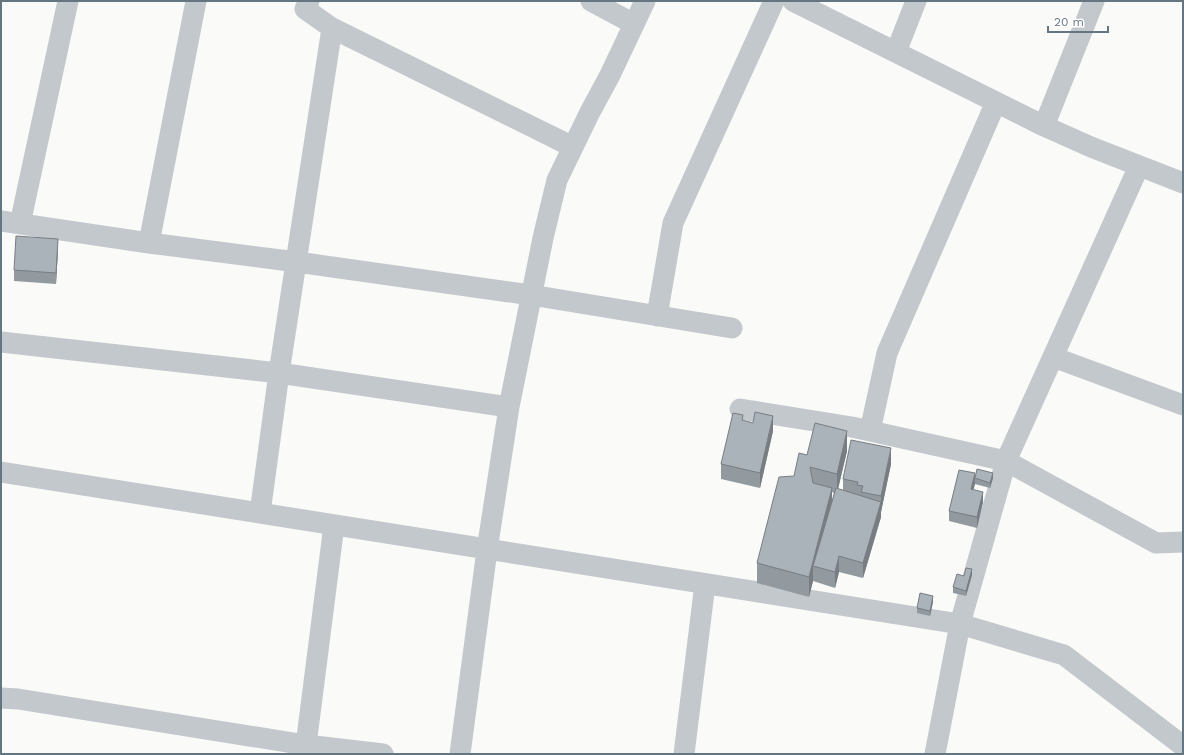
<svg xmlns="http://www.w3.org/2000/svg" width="1184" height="755" font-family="'Work Sans',sans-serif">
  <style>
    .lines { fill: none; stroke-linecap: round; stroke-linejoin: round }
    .minor { stroke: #c3c8cc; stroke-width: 21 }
    .wall { fill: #929a9f; fill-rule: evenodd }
    .shaded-wall { fill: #777d82 }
    .building { fill: #aab3b9; stroke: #777d82 }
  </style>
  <rect width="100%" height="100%" fill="#fafaf8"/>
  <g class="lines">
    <!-- minor -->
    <path class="minor" d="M 591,1 L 634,24
      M 793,1 L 1044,126 L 1091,147 L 1183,183
      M 332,28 L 573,147
      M 896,52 L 916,1
      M 1044,126 L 1094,1
      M 1,221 L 149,243 L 297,262 L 531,295 L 732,328
      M 20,224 L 68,1
      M 149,243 L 196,1
      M 657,316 L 673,223 L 774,1
      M 1,342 L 279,373 L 509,407
      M 1053,357 L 1183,405
      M 740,409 L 852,427 L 1006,461 L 1156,543 L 1183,542
      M 870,431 L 887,353 L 996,102
      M 1,472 L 960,624 L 1064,655 L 1183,746
      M 260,513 L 279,373 L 332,28 L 305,9 L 309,1
      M 1,698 L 18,699 L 306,745 L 383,754
      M 306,745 L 334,525
      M 460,754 L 487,550 L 509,407 L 543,238 L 557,180 L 590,112 L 610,75 L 645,1
      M 684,754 L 705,584
      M 935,754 L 960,624 L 1006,461 L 1139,166"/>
  </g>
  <!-- wall -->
  <path class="wall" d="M 58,249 L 56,284 L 14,281 L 14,270 Z
    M 773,431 L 760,488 L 721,479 L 721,464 Z
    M 847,451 L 838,489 L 843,490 L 843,479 L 891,464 L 881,512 L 881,517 L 863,578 L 839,572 L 835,588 L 813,581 L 809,597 L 757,583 L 757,563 L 794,476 L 807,455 ZM 832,492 L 834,493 L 832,500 Z
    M 975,478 L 993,478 L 990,488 L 975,484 L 973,489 L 983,502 L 977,528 L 949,521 L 949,511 Z
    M 972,575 L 966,596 L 953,593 L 953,587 L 964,576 Z
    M 933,602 L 930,616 L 917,613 L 917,608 Z"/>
  <!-- shaded-wall -->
  <path class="shaded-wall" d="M 58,239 L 58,249 L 56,284 L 56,273 Z
    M 773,416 L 773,431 L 760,488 L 760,473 Z
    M 847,431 L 847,451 L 837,493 L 837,474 Z
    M 891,448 L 891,464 L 881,512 L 881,496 Z
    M 975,473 L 975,484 L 971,500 L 971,489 Z
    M 993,473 L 993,478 L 990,488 L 990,483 Z
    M 832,488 L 832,508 L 813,566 L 813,581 L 809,597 L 809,577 Z
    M 983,492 L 983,502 L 977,528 L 977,517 Z
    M 881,502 L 881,517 L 863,578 L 863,563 Z
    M 839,556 L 839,572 L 835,588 L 835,572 Z
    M 972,569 L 972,575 L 966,596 L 966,591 Z
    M 933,596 L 933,602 L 930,616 L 930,611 Z"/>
  <!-- building -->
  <path class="building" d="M 16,236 L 58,239 L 56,273 L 14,270 Z
    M 755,412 L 773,416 L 760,473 L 721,464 L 733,413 L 743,415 L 742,420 L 753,423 Z
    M 815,423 L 847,431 L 837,474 L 810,467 L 813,483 L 832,488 L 809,577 L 757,563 L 779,477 L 794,476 L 799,453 L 807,455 Z
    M 851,440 L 891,448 L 881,496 L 861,492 L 863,486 L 857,485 L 858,482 L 843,479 Z
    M 977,469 L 993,473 L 990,483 L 975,478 Z
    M 959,470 L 975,473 L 971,489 L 983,492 L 977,517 L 949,511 Z
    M 836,488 L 881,502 L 863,563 L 839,556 L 835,572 L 813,566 Z
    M 966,568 L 972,569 L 966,591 L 953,587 L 957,574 L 964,576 Z
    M 920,593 L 933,596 L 930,611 L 917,608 Z"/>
  <!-- border -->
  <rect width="1184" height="755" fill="none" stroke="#657683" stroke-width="4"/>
  <!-- scale -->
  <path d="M1048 26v6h60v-6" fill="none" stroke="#657683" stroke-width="2"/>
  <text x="1054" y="26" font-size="12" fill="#657683" stroke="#ffffff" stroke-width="3" paint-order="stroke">20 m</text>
</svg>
